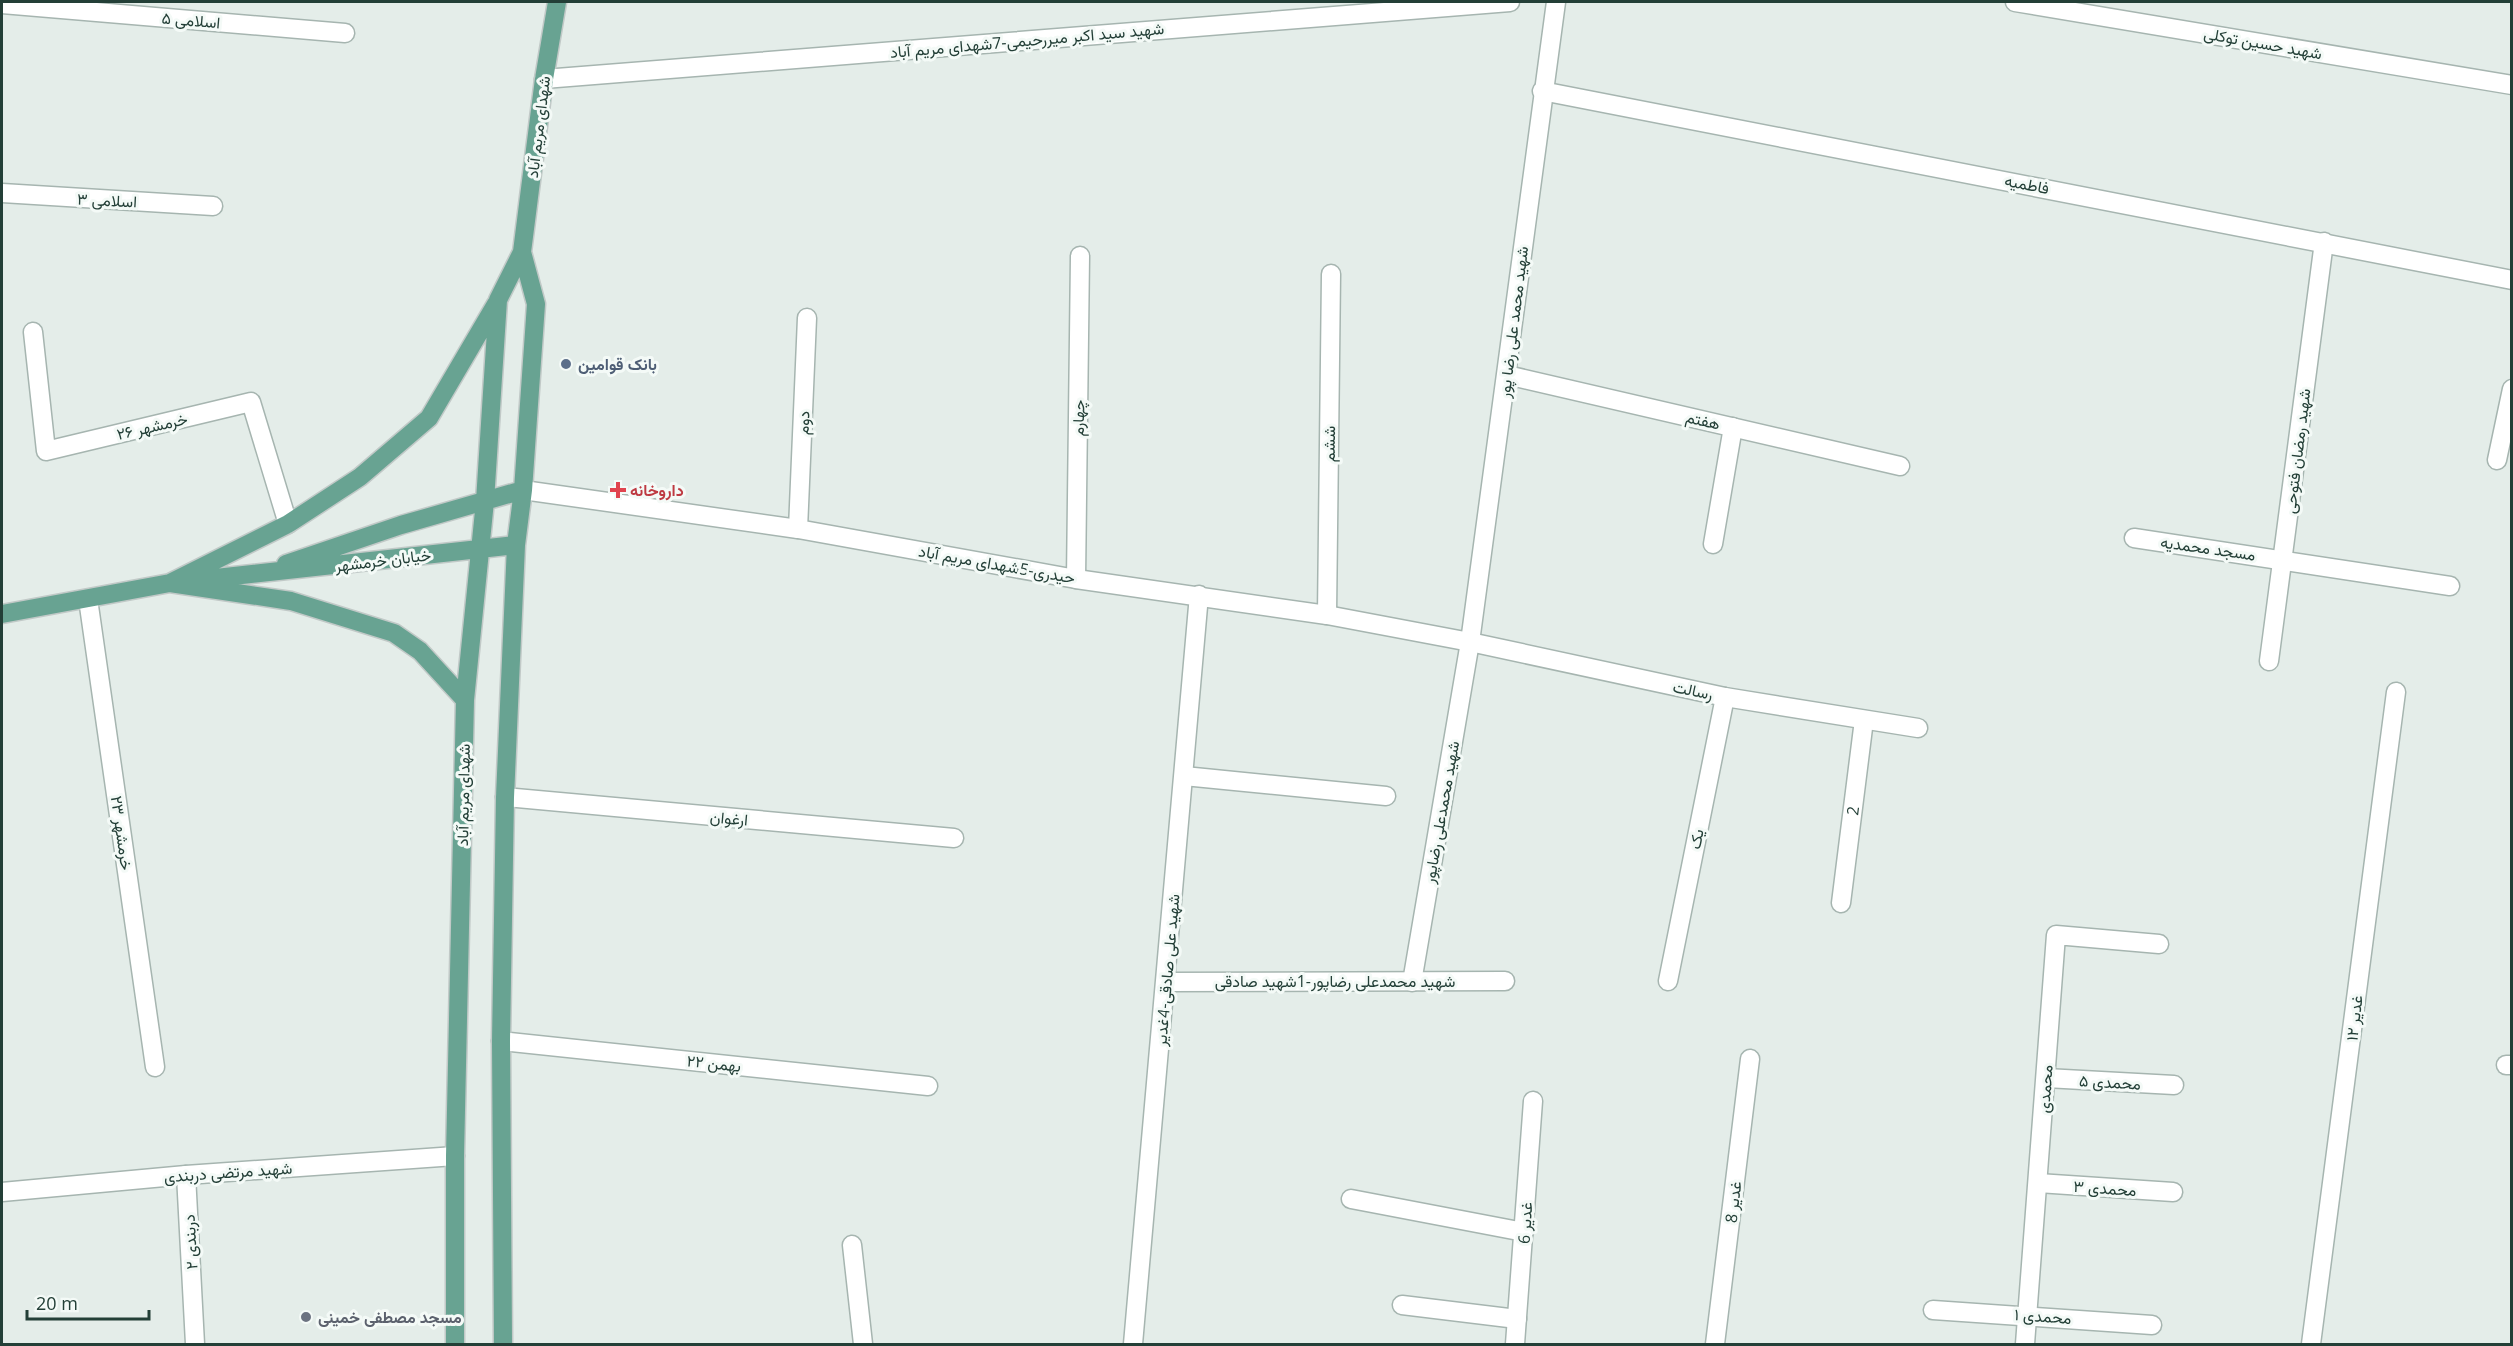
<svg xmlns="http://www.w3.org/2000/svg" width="2513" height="1346" font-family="'Open Sans',Vazirmatn,sans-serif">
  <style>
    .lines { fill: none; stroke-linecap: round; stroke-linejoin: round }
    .minor-casing { stroke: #a6b5b0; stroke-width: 21 }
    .major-casing { stroke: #c1c9c7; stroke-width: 21 }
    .minor { stroke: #fff; stroke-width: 18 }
    .major { stroke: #68a392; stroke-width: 18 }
    .service-dot { fill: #5c6f8a; stroke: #f4faf7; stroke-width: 2 }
    .health-dot { fill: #e0444e; stroke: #f4faf7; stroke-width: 2 }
    .worship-dot { fill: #6b7280; stroke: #f4faf7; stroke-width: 2 }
    .labels { text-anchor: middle; stroke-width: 6; stroke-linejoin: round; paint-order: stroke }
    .street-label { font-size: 16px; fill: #233f37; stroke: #f4faf7 }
    .service-label { font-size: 16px; font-weight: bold; fill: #4e5e75; stroke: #f4faf7; text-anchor: start }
    .health-label { font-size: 16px; font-weight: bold; fill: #be3a42; stroke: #f4faf7; text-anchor: start }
    .worship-label { font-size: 16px; font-weight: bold; fill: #5b616d; stroke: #f4faf7; text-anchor: start }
  </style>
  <rect width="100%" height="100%" fill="#e4ede9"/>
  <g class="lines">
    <!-- minor casing -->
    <g class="minor-casing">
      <g id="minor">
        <path d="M 2015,2 L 2512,85"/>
        <path d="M 2,4 L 345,33"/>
        <path d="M 544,79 L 1510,2"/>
        <path d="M 1542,91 L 2512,280"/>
        <path d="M 2,193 L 213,206"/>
        <path d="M 33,332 L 46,451 L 251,402 L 288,524"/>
        <path d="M 1507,375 L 1900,466"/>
        <path d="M 2497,460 L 2512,389"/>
        <path d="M 523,490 L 798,529 L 1076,579 L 1327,615 L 1470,642 L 1725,697 L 1918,728"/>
        <path d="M 798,529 L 807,318"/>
        <path d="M 2134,538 L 2450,586"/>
        <path d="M 1713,544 L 1733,427"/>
        <path d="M 1076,579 L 1080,256"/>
        <path d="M 88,599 L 155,1067"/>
        <path d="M 1327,615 L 1331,274"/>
        <path d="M 2269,661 L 2324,242"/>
        <path d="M 1184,776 L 1386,796"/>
        <path d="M 505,797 L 954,838"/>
        <path id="s1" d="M 1841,903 L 1864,720"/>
        <path d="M 1668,981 L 1725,697"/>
        <path d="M 1166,982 L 1505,981"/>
        <path d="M 1412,982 L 1470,642 L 1556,2"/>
        <path d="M 501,1041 L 928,1086"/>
        <path d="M 2506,1065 L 2512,1065"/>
        <path d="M 2046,1078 L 2174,1085"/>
        <path d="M 186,1175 L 195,1344"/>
        <path d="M 2038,1183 L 2173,1192"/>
        <path d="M 2,1192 L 186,1175 L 455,1156"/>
        <path d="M 1351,1199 L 1524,1232"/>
        <path d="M 852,1245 L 863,1344"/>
        <path d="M 1402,1305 L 1517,1319"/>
        <path d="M 1933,1310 L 2152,1325"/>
        <path d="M 1133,1344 L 1199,595"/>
        <path d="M 1515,1344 L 1533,1101"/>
        <path d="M 1715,1344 L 1750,1059"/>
        <path d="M 2025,1344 L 2056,935 L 2159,944"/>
        <path d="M 2311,1344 L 2396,692"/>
      </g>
    </g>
    <!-- major casing -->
    <g class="major-casing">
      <path id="major" d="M 286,564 L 401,525 L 523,490
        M 2,614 L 170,583 L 516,545
        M 465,700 L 420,651 L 394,633 L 291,601 L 170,583 L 288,524 L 360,477 L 429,418 L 496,304
        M 455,1344 L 455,1156 L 465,700 L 485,501 L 498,300 L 522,252 L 544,79 L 557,2
        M 503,1344 L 501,1041 L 505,797 L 516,545 L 523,490 L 536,304 L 522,252"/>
    </g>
    <!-- minor -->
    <use href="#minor" class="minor"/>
    <!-- major -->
    <use href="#major" class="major"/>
  </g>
  <!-- markers -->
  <circle class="service-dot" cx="566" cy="364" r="6"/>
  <path class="health-dot" d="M615 481h6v6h6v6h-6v6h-6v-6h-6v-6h6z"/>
  <circle class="worship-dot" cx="306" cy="1317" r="6"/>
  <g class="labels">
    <!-- street labels -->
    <g class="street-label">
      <text transform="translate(191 20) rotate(5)" y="6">اسلامی ۵</text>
      <text transform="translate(1027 40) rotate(-5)" y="6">شهید سید اکبر میررحیمی-7شهدای مریم آباد</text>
      <text transform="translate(2263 43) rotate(10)" y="6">شهید حسین توکلی</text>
      <text transform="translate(538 127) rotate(-83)" y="6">شهدای مریم آباد</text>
      <text transform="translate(2027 184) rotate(11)" y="6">فاطمیه</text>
      <text transform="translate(107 200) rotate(3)" y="6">اسلامی ۳</text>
      <text transform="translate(1513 322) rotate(-83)" y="6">شهید محمد علی رضا پور</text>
      <text transform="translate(1078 418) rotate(-89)" y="6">چهارم</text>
      <text transform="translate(1703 420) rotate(13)" y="6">هفتم</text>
      <text transform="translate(803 423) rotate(-88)" y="6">دوم</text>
      <text transform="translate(152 426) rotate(-13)" y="6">خرمشهر ۲۶</text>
      <text transform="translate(1329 444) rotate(-89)" y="6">ششم</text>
      <text transform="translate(2297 451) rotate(-83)" y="6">شهید رمضان فتوحی</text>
      <text transform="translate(2208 548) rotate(8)" y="6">مسجد محمدیه</text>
      <text transform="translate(383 560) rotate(-7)" y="6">خیابان خرمشهر</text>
      <text transform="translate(997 564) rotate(10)" y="6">حیدری-5شهدای مریم آباد</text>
      <text transform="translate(1693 690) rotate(12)" y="6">رسالت</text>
      <text transform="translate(463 795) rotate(-89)" y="6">شهدای مریم آباد</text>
      <text dy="6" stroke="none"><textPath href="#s1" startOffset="93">2</textPath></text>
      <text transform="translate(1441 812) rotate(-80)" y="6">شهید محمدعلی رضاپور</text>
      <text transform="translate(729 818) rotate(5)" y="6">ارغوان</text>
      <text transform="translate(122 833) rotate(82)" y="6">خرمشهر ۲۳</text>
      <text transform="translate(1696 839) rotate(-79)" y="6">یک</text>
      <text transform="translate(1167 970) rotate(-85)" y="6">شهید علی صادقی-4غدیر</text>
      <text x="1335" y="987">شهید محمدعلی رضاپور-1شهید صادقی</text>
      <text transform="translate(2354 1018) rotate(-83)" y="6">غدیر ۱۲</text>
      <text transform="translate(714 1063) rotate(6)" y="6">۲۲ بهمن</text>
      <text transform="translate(2110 1082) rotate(3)" y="6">محمدی ۵</text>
      <text transform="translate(2045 1089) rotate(-86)" y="6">محمدی</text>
      <text transform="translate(228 1172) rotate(-4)" y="6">شهید مرتضی دربندی</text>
      <text transform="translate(2105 1188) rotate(4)" y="6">محمدی ۳</text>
      <text transform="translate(1733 1202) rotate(-83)" y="6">غدیر 8</text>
      <text transform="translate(1525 1223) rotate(-86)" y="6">غدیر 6</text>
      <text transform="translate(190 1242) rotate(-93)" y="6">دربندی ۲</text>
      <text transform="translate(2043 1316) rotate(4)" y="6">محمدی ۱</text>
    </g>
    <!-- service labels -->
    <g class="service-label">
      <text x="578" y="370">بانک قوامین</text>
    </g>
    <!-- health labels -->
    <g class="health-label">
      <text x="630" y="496">داروخانه</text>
    </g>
    <!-- worship labels -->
    <g class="worship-label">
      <text x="318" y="1323">مسجد مصطفی خمینی</text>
    </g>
  </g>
  <!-- border -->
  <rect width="2513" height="1346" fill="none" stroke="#233f37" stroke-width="6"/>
  <!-- scale -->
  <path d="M27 1310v9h122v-9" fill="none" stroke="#233f37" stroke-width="3"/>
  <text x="36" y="1310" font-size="18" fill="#233f37" stroke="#f4faf7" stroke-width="4.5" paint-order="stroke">20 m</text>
</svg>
